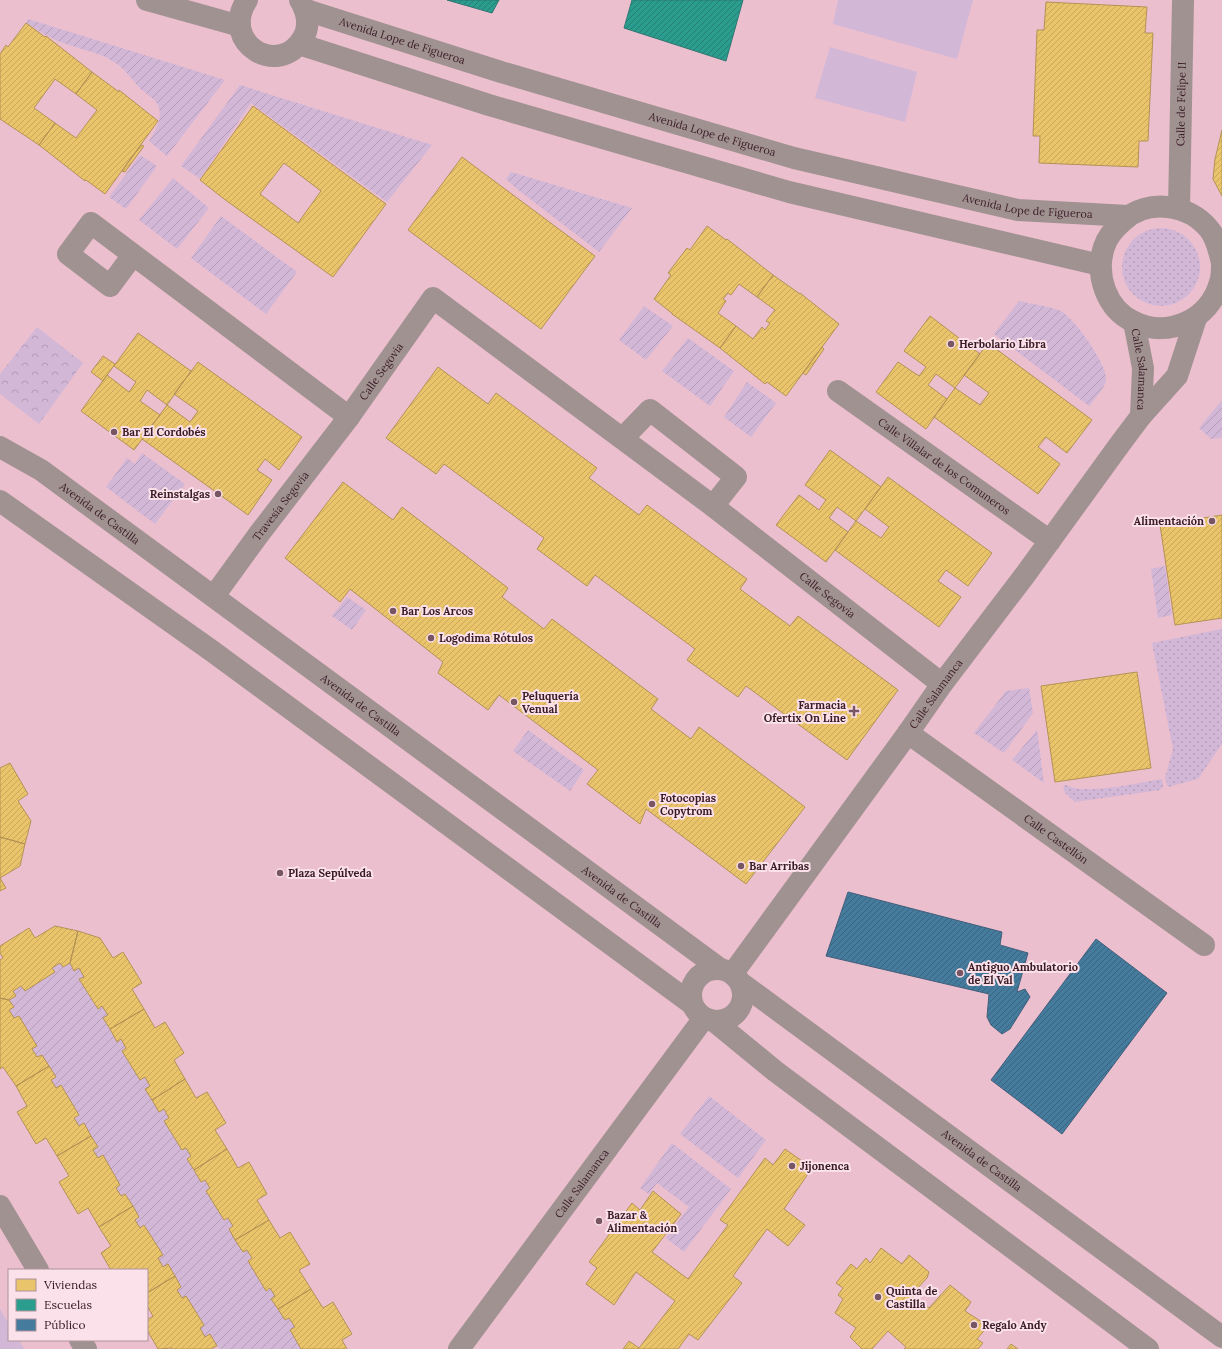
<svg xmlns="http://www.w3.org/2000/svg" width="1222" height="1349" font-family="Lora,serif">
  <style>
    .grass { fill: url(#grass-dots) }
    .park { fill: url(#park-crowns) }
    .garden { fill: url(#garden-furrows) }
    .pitch { fill: #d2b7d7 }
    .homes { fill: url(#homes-hatch); stroke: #b49256; fill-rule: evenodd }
    .schools { fill: url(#schools-hatch); stroke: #2f7670 }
    .public { fill: url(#public-hatch); stroke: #425e7a }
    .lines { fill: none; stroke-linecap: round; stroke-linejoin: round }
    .pedestrian { stroke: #a19292; stroke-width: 22 }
    .minor { stroke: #a19292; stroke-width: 22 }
    .poi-dot { fill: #785562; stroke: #fbe1e9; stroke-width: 1.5 }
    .labels { text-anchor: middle; stroke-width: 4; stroke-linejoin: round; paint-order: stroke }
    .street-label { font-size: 11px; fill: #3a1c27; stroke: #fbe1e9 }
    .poi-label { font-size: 11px; font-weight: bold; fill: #3a1c27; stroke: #fbe1e9; text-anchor: start }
  </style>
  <defs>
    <pattern id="grass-dots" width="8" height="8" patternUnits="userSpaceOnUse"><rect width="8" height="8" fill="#d2b7d7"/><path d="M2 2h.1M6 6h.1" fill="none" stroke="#b59db9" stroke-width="1.8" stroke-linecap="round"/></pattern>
    <pattern id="park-crowns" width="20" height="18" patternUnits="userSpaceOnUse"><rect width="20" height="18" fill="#d2b7d7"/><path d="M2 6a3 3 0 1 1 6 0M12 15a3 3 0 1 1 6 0" fill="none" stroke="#b59db9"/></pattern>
    <pattern id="garden-furrows" width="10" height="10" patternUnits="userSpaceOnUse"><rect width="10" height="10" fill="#d2b7d7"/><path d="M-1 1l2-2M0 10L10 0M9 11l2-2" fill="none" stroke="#b59db9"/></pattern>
    <pattern id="homes-hatch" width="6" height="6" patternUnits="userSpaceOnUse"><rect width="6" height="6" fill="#e9c46a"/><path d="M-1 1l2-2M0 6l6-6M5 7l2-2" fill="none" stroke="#c9a85c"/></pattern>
    <pattern id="schools-hatch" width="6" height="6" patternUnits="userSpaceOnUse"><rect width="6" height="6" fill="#2a9d8f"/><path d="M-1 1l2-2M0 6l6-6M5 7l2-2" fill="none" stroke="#257f75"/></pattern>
    <pattern id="public-hatch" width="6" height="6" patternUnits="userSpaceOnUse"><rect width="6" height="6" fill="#457b9d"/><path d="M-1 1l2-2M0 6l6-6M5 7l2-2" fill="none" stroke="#3b6480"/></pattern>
  </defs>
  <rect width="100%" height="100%" fill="#ecbfcf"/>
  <!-- grass -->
  <path class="grass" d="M1122 267a39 39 0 1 1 78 0a39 39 0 1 1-78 0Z
    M 1222,629 L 1222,744 L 1198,779 L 1168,787 L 1165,778 L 1173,749 L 1152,643 Z
    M 1162,779 L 1163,786 L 1160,790 L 1075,802 L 1065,793 L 1063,786 L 1067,785 C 1082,796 1143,782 1162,779 Z"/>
  <!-- park -->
  <path class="park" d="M 37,327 L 83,363 L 39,424 L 0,394 L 0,374 Z"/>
  <!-- garden -->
  <path class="garden" d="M 28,19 L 225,80 L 167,156 L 149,141 C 156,131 165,114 156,102 C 152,97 146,94 142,90 C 132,81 126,69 114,62 C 99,52 82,50 66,44 C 51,39 39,31 26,23 Z
    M 240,85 L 432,145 L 387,202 L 251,103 L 200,179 L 181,166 Z
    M 140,155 L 157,166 L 126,209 L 109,197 Z
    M 511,172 L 632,208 L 599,252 L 517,189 L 506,179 Z
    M 173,178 L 209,208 L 177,249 L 139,220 Z
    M 221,216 L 297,272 L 266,314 L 191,258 Z
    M 1019,301 C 1031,304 1050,306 1061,311 C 1074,318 1108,365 1106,380 C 1104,390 1095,398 1089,406 L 994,334 Z
    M 644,306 L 673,326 L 646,360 L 619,340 Z
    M 688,338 L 734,371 L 710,406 L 662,371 Z
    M 747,382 L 776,403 L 751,437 L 724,417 Z
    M 1222,400 L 1222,438 L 1211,439 L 1199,428 Z
    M 142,453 L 185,484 L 155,524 L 106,487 L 127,458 L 135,464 Z
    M 1165,566 L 1172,615 L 1158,618 L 1151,569 Z
    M 347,597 L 366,610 L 352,630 L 332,616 Z
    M 1029,688 L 1033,713 L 1004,753 L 974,733 L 1006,691 Z
    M 528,730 L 584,770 L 570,791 L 513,751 Z
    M 1037,730 L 1044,783 L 1012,760 Z
    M 60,963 L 63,967 L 70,963 L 74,970 L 79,968 L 84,977 L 80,980 L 97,1009 L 102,1006 L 108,1015 L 103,1018 L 117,1042 L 121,1039 L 126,1048 L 122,1051 L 140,1080 L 145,1077 L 150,1086 L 145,1089 L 159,1112 L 164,1109 L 169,1118 L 164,1121 L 182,1150 L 186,1148 L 191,1156 L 187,1159 L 201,1182 L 205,1180 L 210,1188 L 206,1191 L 224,1220 L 228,1218 L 233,1226 L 229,1229 L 243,1252 L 247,1250 L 252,1258 L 248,1261 L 265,1290 L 270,1288 L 275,1296 L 271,1299 L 285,1320 L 289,1318 L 295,1327 L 290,1330 L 301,1349 L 219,1349 L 210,1334 L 205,1337 L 200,1328 L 204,1325 L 186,1296 L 182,1298 L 177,1290 L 181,1287 L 168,1264 L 163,1267 L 158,1258 L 163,1255 L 145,1226 L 140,1228 L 135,1220 L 139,1217 L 126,1194 L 121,1196 L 116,1188 L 120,1185 L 103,1156 L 98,1158 L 93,1150 L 98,1147 L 84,1124 L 79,1126 L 74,1118 L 79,1115 L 56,1088 L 51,1080 L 56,1077 L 42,1055 L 37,1057 L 9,1010 L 14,1007 L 9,1000 L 13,991 L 21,986 L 54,972 L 52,968 Z
    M 709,1096 L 766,1140 L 738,1178 L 680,1134 Z
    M 672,1143 L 731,1189 L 684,1252 L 666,1238 L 689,1207 L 657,1183 L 649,1194 L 640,1188 Z"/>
  <!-- pitch -->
  <path class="pitch" d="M 838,0 L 973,0 L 957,59 L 833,24 Z
    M 830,47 L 917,72 L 905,122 L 815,98 Z
    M 0,1309 L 9,1324 L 9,1340 L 19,1340 L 24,1349 L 0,1349 Z"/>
  <!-- homes -->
  <path class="homes" d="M 1046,2 L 1147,7 L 1145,33 L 1153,33 L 1148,141 L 1139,141 L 1138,167 L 1039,163 L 1040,136 L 1033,136 L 1037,30 L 1044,30 Z
    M 26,23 L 45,37 L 46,36 L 92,72 L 76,94 L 55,79 L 34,108 L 55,123 L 39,145 L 0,119 L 0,54 L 6,45 L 8,47 Z
    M 92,72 L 119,92 L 119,90 L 158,121 L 105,194 L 86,180 L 85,181 L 39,145 L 55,123 L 76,138 L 97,110 L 76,94 Z
    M 253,106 L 386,204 L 333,277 L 224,199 L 200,180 ZM 284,163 L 321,191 L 298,223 L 260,194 Z
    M 1222,130 L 1222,196 L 1213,179 L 1215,159 Z
    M 141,145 L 144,146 L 125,172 L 122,171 Z
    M 462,157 L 595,256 L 541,329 L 408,230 Z
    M 707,226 L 726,240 L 727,239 L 773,275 L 757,297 L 739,284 L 731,295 L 728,293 L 723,299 L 726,301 L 718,313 L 736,326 L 720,348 L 672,314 L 672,313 L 669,311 L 654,299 L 671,275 L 668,273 L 687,248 L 690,250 Z
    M 773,275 L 800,294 L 800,293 L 839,324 L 786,396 L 767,382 L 765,384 L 720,348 L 736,326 L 753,339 L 762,327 L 765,330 L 770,323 L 766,321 L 775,310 L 757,297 Z
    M 930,316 L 980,354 L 955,388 L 936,374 L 928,385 L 947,399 L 926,429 L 876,392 L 898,362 L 919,376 L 926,367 L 904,351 Z
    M 138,333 L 191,371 L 167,405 L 147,390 L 140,401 L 160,415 L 134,450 L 81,411 L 107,375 L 129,392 L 136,382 L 114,366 Z
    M 988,343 L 1092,420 L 1067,453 L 1046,437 L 1038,447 L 1060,464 L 1038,494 L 934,417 L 955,388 L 980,405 L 989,393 L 964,375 Z
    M 822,347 L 824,349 L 806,375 L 803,373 Z
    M 103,356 L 115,364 L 103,381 L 91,372 Z
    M 198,362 L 302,437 L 279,470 L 265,459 L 257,470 L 272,480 L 248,515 L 142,439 L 167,405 L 190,422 L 198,411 L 174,394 Z
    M 438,367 L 488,404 L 496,393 L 597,468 L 589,478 L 639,515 L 647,505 L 747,579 L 740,589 L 790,626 L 798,616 L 898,690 L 847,760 L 746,686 L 738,697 L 687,660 L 695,649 L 595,575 L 587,586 L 537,549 L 544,538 L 444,464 L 436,474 L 386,438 Z
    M 830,450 L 881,487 L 856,521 L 837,507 L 829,518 L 848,532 L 826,562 L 776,525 L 799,495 L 819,510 L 826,500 L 805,485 Z
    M 888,477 L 992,553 L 968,586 L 946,570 L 938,581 L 961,597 L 939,627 L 835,550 L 856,521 L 881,538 L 889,527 L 865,509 Z
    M 343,482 L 393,520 L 402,507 L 508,588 L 502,597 L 544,629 L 552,619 L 658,699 L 651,709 L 691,739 L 699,727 L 805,807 L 746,884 L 646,809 L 640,824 L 587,784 L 598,770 L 499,695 L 488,710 L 438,673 L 443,662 L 350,589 L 340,602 L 285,558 Z
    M 1222,515 L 1222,618 L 1175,625 L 1160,525 Z
    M 1137,672 L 1151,768 L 1055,782 L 1041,686 Z
    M 10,763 L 28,794 L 18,801 L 31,821 L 25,844 L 0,837 L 0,768 Z
    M 0,837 L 25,844 L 20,866 L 0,878 L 6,888 L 0,891 Z
    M 55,926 L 78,931 L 70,963 L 63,967 L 60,963 L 52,968 L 55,972 L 25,991 L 21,986 L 13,991 L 16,996 L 9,1000 L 0,998 L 0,960 L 3,958 L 0,953 L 0,946 L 29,928 L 35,938 Z
    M 78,931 L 100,938 L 113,958 L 123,952 L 142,983 L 132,989 L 144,1009 L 110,1029 L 103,1018 L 108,1015 L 102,1006 L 98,1009 L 79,979 L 84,977 L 79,968 L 74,971 L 70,963 Z
    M 0,998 L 9,1000 L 14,1007 L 9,1010 L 14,1018 L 19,1016 L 37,1046 L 32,1049 L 37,1057 L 42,1055 L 49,1066 L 16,1086 L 3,1067 L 0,1069 Z
    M 144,1009 L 155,1028 L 165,1022 L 184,1053 L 174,1060 L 185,1079 L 152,1100 L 145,1089 L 150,1086 L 145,1077 L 140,1080 L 122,1051 L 126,1048 L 121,1039 L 117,1042 L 110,1029 Z
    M 49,1066 L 56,1077 L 51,1080 L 56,1088 L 61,1085 L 79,1115 L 74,1118 L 79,1126 L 84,1123 L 91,1136 L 57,1156 L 46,1138 L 36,1144 L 17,1112 L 27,1106 L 16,1086 Z
    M 185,1079 L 196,1098 L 207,1092 L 226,1123 L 215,1130 L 227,1149 L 194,1170 L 187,1159 L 191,1156 L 186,1148 L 182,1150 L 164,1121 L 169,1118 L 164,1109 L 159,1112 L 152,1100 Z
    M 91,1136 L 98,1147 L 93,1150 L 98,1158 L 103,1155 L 120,1185 L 116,1188 L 121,1196 L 125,1194 L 133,1206 L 99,1227 L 88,1208 L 78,1214 L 59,1182 L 69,1176 L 57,1156 Z
    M 227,1149 L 238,1168 L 249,1162 L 267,1194 L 257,1200 L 269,1220 L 235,1240 L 229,1229 L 233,1226 L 228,1218 L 224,1220 L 206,1191 L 210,1188 L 205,1180 L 201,1182 L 194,1170 Z
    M 785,1149 L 812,1168 L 784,1209 L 805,1225 L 788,1246 L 767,1229 L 733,1276 L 742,1283 L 698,1340 L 689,1334 L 678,1349 L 623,1349 L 629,1341 L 639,1348 L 675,1301 L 636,1272 L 614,1305 L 586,1284 L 597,1268 L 589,1262 L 632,1203 L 640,1210 L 653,1191 L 681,1214 L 652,1252 L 688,1279 L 728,1225 L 720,1220 L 765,1158 L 773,1165 Z
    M 133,1206 L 139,1217 L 135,1220 L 140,1228 L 144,1225 L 163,1255 L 158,1258 L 163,1267 L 168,1264 L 175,1276 L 147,1293 L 147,1270 L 111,1270 L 101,1253 L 111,1246 L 99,1227 Z
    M 269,1220 L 280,1238 L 290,1232 L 310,1264 L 299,1270 L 311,1289 L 278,1309 L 271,1299 L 275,1296 L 270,1288 L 266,1291 L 248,1261 L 252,1258 L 247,1250 L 243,1252 L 235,1240 Z
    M 881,1248 L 902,1264 L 909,1255 L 929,1272 L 927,1278 L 911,1295 L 929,1308 L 950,1285 L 971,1302 L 965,1311 L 988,1326 L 977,1339 L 983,1343 L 978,1349 L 904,1349 L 906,1347 L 888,1331 L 872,1349 L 862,1349 L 850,1337 L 856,1328 L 835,1313 L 843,1299 L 838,1295 L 843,1288 L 836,1283 L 851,1264 L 857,1269 L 866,1258 L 870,1263 Z
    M 175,1276 L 181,1287 L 177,1290 L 182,1298 L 186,1296 L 204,1325 L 200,1328 L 205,1337 L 210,1334 L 217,1346 L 211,1349 L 172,1349 L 172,1348 L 158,1349 L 147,1330 L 147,1320 L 153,1316 L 147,1306 L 147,1293 Z
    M 311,1289 L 323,1308 L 333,1302 L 352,1334 L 342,1340 L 347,1349 L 301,1349 L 290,1330 L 295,1327 L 289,1318 L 285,1320 L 278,1309 Z
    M 1011,1344 L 1018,1349 L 1007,1349 Z"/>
  <!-- schools -->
  <path class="schools" d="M 447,0 L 499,0 L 492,13 Z
    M 632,0 L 743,0 L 726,61 L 624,28 Z"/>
  <!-- public -->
  <path class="public" d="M 848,892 L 1002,932 L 1000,945 L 1028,953 L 1017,992 L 1025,989 L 1030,997 L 1010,1029 L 1002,1034 L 991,1025 L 987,1017 L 989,994 L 826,956 Z
    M 1096,939 L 1167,993 L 1062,1134 L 991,1080 Z"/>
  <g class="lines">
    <!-- pedestrian -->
    <g class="pedestrian">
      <path id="s1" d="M 838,391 L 1050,541"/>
      <path id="s2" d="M 713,506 L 942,684"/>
    </g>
    <!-- minor -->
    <g class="minor">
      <path d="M 147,0 L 240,26"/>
      <path d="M 247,0 C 219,43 279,79 303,38 C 311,25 307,12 300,0"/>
      <path id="s3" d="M 306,10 L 501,72 L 794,158 L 1018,210 L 1128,216"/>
      <path d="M 299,44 L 489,105 L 789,192 L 1100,265"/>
      <path id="s4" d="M 1179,209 L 1183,0"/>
      <path d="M 133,255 L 110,286 L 68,254 L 91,223 L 349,417"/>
      <path d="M 1222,263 C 1219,251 1217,239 1209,229 C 1189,204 1147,198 1123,221 C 1115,228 1107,237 1104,247 C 1095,275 1106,309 1134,322 C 1169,339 1210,319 1220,282 C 1222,277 1222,270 1222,264"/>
      <path id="s5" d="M 1134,322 L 1143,368 L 1141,416"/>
      <path id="s6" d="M 0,447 L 41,470 L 719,968"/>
      <path d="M 0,501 L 212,651 L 692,1004"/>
      <path id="s7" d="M 214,596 L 259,534 L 349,417 L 433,298 L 713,506 L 736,477 L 650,410 L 623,438"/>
      <path id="s8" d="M 908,733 L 1204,945"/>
      <circle cx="717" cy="995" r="26"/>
      <path id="s9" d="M 733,973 L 908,733 L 942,684 L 1025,575 L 1120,444 L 1141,416 L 1177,376 L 1196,318"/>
      <path id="s10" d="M 741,983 L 1222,1337"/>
      <path d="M 714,1021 L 775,1071 L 1148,1349"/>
      <path d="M 0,1206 L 38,1270"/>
      <path d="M 80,1340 L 86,1349"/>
      <path id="s11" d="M 459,1349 L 704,1018"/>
    </g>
  </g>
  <!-- markers -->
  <g class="poi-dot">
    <circle cx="951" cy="344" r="4"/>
    <circle cx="114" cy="432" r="4"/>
    <circle cx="218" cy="494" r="4"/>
    <circle cx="1212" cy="521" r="4"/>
    <circle cx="393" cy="611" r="4"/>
    <circle cx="431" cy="638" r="4"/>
    <circle cx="514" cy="702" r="4"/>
    <path d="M852 705h4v4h4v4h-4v4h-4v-4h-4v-4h4z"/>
    <circle cx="652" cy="804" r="4"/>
    <circle cx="741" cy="866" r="4"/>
    <circle cx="280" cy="873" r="4"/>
    <circle cx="960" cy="973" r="4"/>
    <circle cx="792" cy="1166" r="4"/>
    <circle cx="599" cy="1221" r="4"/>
    <circle cx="878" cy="1297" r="4"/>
    <circle cx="974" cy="1325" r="4"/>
  </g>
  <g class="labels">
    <!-- street labels -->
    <g class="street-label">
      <text dy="4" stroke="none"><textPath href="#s3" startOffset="101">Avenida Lope de Figueroa</textPath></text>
      <text dy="4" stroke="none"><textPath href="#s4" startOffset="105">Calle de Felipe II</textPath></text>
      <text dy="4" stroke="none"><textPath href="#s3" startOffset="425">Avenida Lope de Figueroa</textPath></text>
      <text dy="4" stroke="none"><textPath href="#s3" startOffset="749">Avenida Lope de Figueroa</textPath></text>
      <text dy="4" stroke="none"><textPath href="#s5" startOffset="48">Calle Salamanca</textPath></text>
      <text dy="4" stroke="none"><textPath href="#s7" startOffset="280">Calle Segovia</textPath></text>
      <text dy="4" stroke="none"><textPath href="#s1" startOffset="130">Calle Villalar de los Comuneros</textPath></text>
      <text dy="4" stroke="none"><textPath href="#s7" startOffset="112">Travesía Segovia</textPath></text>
      <text dy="4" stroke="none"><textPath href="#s6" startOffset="120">Avenida de Castilla</textPath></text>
      <text dy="4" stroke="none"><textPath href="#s2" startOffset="145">Calle Segovia</textPath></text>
      <text dy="4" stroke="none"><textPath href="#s9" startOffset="345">Calle Salamanca</textPath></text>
      <text dy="4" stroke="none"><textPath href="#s6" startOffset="444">Avenida de Castilla</textPath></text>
      <text dy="4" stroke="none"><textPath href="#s8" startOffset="182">Calle Castellón</textPath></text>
      <text dy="4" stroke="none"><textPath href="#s6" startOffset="768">Avenida de Castilla</textPath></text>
      <text dy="4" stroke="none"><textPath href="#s10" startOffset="299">Avenida de Castilla</textPath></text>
      <text dy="4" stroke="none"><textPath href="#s11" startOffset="206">Calle Salamanca</textPath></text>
    </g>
    <!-- poi labels -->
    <g class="poi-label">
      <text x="959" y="348">Herbolario Libra</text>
      <text x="122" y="436">Bar El Cordobés</text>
      <text x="210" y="498" text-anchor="end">Reinstalgas</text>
      <text x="1204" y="525" text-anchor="end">Alimentación</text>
      <text x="401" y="615">Bar Los Arcos</text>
      <text x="439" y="642">Logodima Rótulos</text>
      <text x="522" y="700">Peluquería<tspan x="522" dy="13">Venual</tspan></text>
      <text x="846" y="709" text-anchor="end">Farmacia<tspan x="846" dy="13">Ofertix On Line</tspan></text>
      <text x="660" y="802">Fotocopias<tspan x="660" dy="13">Copytrom</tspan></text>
      <text x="749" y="870">Bar Arribas</text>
      <text x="288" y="877">Plaza Sepúlveda</text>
      <text x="968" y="971">Antiguo Ambulatorio<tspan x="968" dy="13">de El Val</tspan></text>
      <text x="800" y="1170">Jijonenca</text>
      <text x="607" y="1219">Bazar &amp;<tspan x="607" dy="13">Alimentación</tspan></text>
      <text x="886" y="1295">Quinta de<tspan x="886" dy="13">Castilla</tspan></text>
      <text x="982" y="1329">Regalo Andy</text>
    </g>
  </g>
  <!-- legend -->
  <rect x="8" y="1269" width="140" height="72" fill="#fbe1e9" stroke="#ae929b"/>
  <rect x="16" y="1279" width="20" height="12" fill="#e9c46a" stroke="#ae929b"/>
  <text x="44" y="1289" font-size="12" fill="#3a1c27">Viviendas</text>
  <rect x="16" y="1299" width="20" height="12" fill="#2a9d8f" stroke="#ae929b"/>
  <text x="44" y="1309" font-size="12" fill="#3a1c27">Escuelas</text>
  <rect x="16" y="1319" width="20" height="12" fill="#457b9d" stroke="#ae929b"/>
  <text x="44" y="1329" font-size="12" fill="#3a1c27">Público</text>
</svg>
